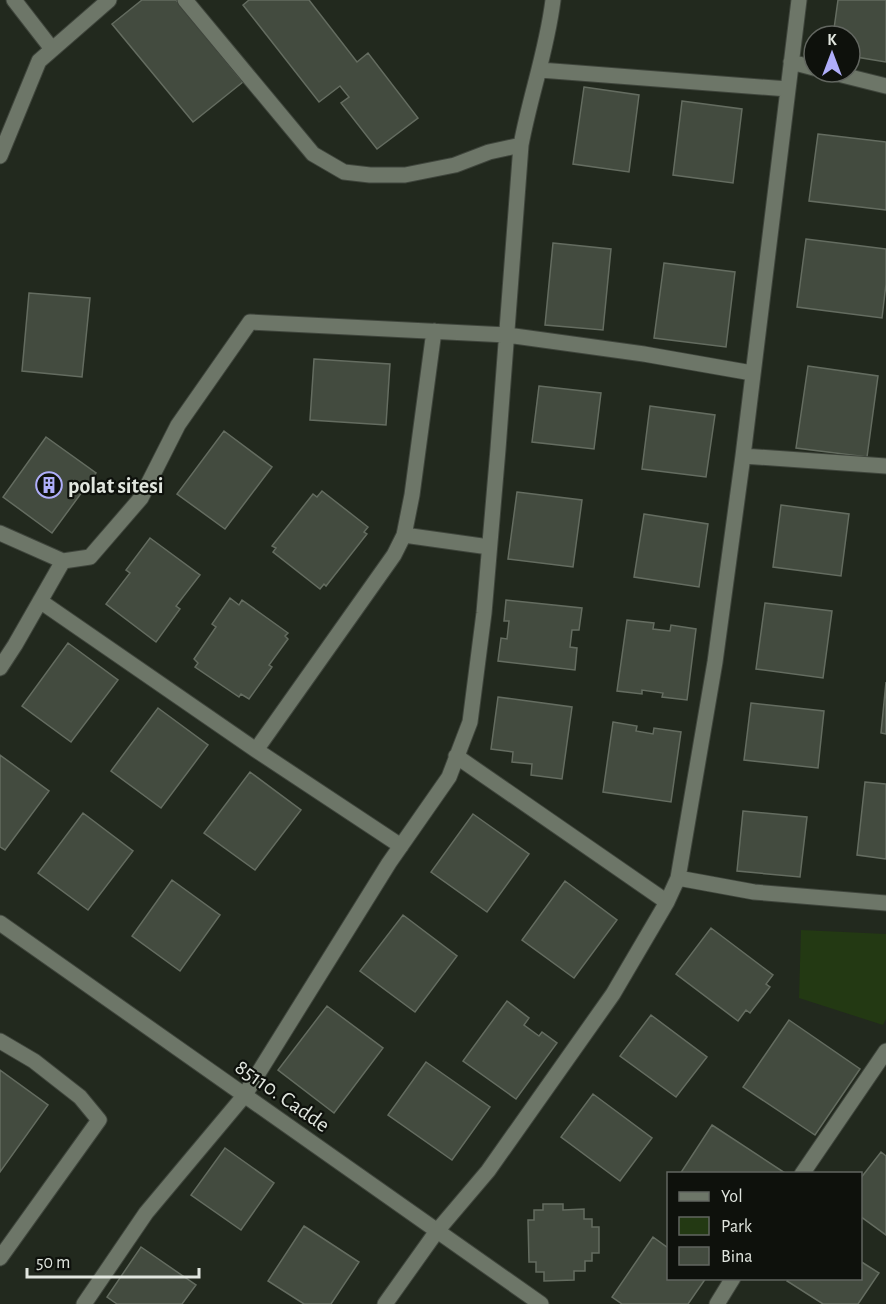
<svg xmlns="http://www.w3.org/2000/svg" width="886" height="1304" font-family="'Alegreya Sans',sans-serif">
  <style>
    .green { fill: #233913 }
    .building { fill: #434b3f; stroke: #646c60; stroke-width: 1.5 }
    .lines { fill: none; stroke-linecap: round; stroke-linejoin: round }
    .minor-casing { stroke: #3f453c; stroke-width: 17 }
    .minor { stroke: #6d7668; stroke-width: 15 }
    .labels { text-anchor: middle; stroke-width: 4.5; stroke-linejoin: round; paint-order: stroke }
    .poi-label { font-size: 22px; font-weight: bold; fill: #e1e6df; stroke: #0e110c; text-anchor: start }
    .street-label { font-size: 22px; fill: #e1e6df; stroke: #0e110c }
  </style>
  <rect width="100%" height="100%" fill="#22291e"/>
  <!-- green -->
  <path class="green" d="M 801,930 L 886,934 L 886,1019 L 883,1025 L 799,998 Z"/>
  <!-- building -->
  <path class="building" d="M 142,0 L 176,0 L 243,82 L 193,122 L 112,24 Z
    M 249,0 L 309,0 L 357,62 L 368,53 L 418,118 L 377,149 L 341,103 L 349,97 L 340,86 L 319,102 L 243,5 Z
    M 838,0 L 886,0 L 886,62 L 850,56 L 850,36 L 833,36 Z
    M 584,87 L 639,95 L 629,172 L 573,164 Z
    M 682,101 L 742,109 L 733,183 L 673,175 Z
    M 818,134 L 886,142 L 886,210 L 809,201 Z
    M 806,239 L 886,249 L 886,284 L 882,318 L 797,307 Z
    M 553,243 L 611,249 L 603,330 L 545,325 Z
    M 664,263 L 735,272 L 726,347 L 654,338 Z
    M 29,293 L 90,298 L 82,377 L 22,371 Z
    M 314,359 L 390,364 L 386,425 L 310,420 Z
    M 808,366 L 878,376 L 867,457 L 796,448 Z
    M 539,386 L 601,393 L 594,449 L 532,442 Z
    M 650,406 L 715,415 L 706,477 L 642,469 Z
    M 224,431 L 272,467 L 225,529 L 177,494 Z
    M 46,437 L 96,473 L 52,533 L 3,497 Z
    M 322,491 L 368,527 L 364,532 L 367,534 L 326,586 L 324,584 L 320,589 L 273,552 L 276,548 L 272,546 L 313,494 L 317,497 Z
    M 517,492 L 582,500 L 573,567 L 508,559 Z
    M 781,505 L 849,514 L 841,576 L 773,567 Z
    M 644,514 L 708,524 L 699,587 L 634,577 Z
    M 150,538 L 200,575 L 176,606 L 180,609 L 156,642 L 106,604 L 130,573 L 126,570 Z
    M 230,598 L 239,605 L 242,600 L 288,633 L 285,636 L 288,639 L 269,665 L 272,667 L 249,699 L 241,694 L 239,697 L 195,667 L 198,663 L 194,659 L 216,627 L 212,624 Z
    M 506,600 L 582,608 L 579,630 L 572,630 L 570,647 L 577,648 L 575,670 L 498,661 L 501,638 L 507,639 L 509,621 L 504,621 Z
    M 765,603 L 832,611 L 823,678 L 756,669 Z
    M 627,620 L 654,623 L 653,629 L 670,631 L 671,625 L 696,629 L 687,700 L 662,697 L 663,693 L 642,690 L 642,694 L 617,691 Z
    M 68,643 L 118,680 L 71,742 L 22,706 Z
    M 886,682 L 886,734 L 881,733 Z
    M 498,697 L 572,707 L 562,779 L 531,775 L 532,764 L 512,762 L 513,752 L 491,749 Z
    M 751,703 L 824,711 L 818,768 L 744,760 Z
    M 158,708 L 208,745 L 161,808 L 111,771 Z
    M 613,722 L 637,726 L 636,731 L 653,734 L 654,728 L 681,732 L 671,802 L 603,792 Z
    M 0,755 L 49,791 L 5,850 L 0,847 Z
    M 250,772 L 301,810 L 255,870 L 204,833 Z
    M 865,782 L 886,784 L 886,859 L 857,855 Z
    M 743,811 L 807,817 L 800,877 L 737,871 Z
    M 83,813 L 133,851 L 88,910 L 38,873 Z
    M 473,814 L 529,854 L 487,912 L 431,872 Z
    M 172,880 L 220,915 L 180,971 L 132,936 Z
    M 565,881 L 617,920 L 574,978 L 522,940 Z
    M 403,915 L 457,956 L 415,1012 L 360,971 Z
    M 711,928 L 773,975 L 766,984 L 770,987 L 750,1013 L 746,1010 L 738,1021 L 676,974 Z
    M 507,1001 L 529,1018 L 524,1025 L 539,1036 L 542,1032 L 557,1043 L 516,1099 L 463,1061 Z
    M 327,1006 L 383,1048 L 334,1113 L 278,1070 Z
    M 651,1015 L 707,1057 L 676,1097 L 620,1056 Z
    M 789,1020 L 860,1069 L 815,1135 L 743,1087 Z
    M 426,1062 L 490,1107 L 452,1160 L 388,1115 Z
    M 0,1070 L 48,1105 L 0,1172 Z
    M 593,1094 L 652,1138 L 620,1181 L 561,1137 Z
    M 712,1125 L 785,1173 L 785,1174 L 680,1174 Z
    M 225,1148 L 274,1183 L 241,1230 L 191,1195 Z
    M 881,1152 L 886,1156 L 886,1235 L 860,1216 L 860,1179 Z
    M 543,1204 L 563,1204 L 563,1210 L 584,1209 L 584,1219 L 592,1219 L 592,1227 L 599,1227 L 599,1253 L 592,1253 L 592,1261 L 585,1261 L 585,1271 L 574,1271 L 574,1280 L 544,1281 L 544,1272 L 536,1272 L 536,1262 L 529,1262 L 528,1220 L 534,1220 L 534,1210 L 543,1210 Z
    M 304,1226 L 359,1262 L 331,1304 L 304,1304 L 268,1281 Z
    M 653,1237 L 668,1248 L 668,1278 L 706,1278 L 688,1304 L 622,1304 L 612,1297 Z
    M 141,1247 L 196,1285 L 182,1304 L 117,1304 L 107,1297 Z
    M 860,1261 L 879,1273 L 858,1304 L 823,1304 L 787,1281 L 789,1278 L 860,1278 Z"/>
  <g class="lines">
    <!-- minor casing -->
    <g class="minor-casing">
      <path id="minor" d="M 14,0 L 52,49
        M 185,0 L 313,154 L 344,172 L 370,175 L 405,175 L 455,165 L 489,152 L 521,145
        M 791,62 L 814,68
        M 540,70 L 788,89
        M 830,72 L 886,86
        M 0,156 L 39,61 L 109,0
        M 743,456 L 886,466
        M 0,533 L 63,561
        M 404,535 L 489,547
        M 40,601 L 256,750 L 401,846
        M 0,668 L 15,645 L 63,561 L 90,557 L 141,498 L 178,425 L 250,322 L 507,335 L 644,354 L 752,373
        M 256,750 L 394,555 L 404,535 L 412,495 L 434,331
        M 456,756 L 667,902
        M 678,878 L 754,892 L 886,903
        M 0,923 L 541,1304
        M 0,1041 L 34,1061 L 80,1097 L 99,1120 L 0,1258
        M 802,1174 L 886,1051
        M 84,1304 L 146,1213 L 244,1096 L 389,863 L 449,777 L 470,722 L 484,613 L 498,449 L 521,145 C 530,96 547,50 553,0
        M 385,1304 L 437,1231 L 488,1171 L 613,994 L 667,902 L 678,878 L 715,662 L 743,456 L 799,0
        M 717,1304 L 733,1278"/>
    </g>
    <!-- minor -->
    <use href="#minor" class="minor"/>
  </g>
  <!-- icons -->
  <defs>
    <g id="building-ring" transform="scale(1.35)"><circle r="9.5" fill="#0e110c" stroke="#afaefa" stroke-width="1.5"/><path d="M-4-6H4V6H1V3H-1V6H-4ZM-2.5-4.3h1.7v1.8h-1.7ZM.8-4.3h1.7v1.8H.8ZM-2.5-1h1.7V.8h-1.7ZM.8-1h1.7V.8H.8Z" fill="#afaefa"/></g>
  </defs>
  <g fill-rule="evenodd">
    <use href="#building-ring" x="49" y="485"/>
  </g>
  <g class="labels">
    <!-- poi labels -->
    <g class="poi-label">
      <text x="68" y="493">polat sitesi</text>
    </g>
    <!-- street labels -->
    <g class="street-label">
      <text transform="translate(283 1095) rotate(35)" y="8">85110. Cadde</text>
    </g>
  </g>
  <!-- legend -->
  <rect x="667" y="1172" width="195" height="108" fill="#0e110c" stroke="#626660" stroke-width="1.5"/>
  <rect x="679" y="1192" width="30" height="9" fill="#6d7668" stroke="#626660" stroke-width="1.5"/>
  <text x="721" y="1202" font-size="18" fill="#e1e6df">Yol</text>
  <rect x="679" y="1217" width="30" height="18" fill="#233913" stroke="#626660" stroke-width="1.5"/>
  <text x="721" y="1232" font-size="18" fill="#e1e6df">Park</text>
  <rect x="679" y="1247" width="30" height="18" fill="#434b3f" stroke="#626660" stroke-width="1.5"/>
  <text x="721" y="1262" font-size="18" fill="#e1e6df">Bina</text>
  <!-- north arrow -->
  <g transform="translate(832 54)"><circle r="28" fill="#0e110c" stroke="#626660" stroke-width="1.5"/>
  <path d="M0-4.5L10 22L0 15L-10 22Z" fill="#afaefa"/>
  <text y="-9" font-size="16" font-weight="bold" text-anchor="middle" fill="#e1e6df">K</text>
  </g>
  <!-- scale -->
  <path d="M27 1268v9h172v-9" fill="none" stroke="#e1e6df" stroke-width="3"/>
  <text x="36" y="1268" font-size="18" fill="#e1e6df" stroke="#0e110c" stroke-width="4.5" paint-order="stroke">50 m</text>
</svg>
